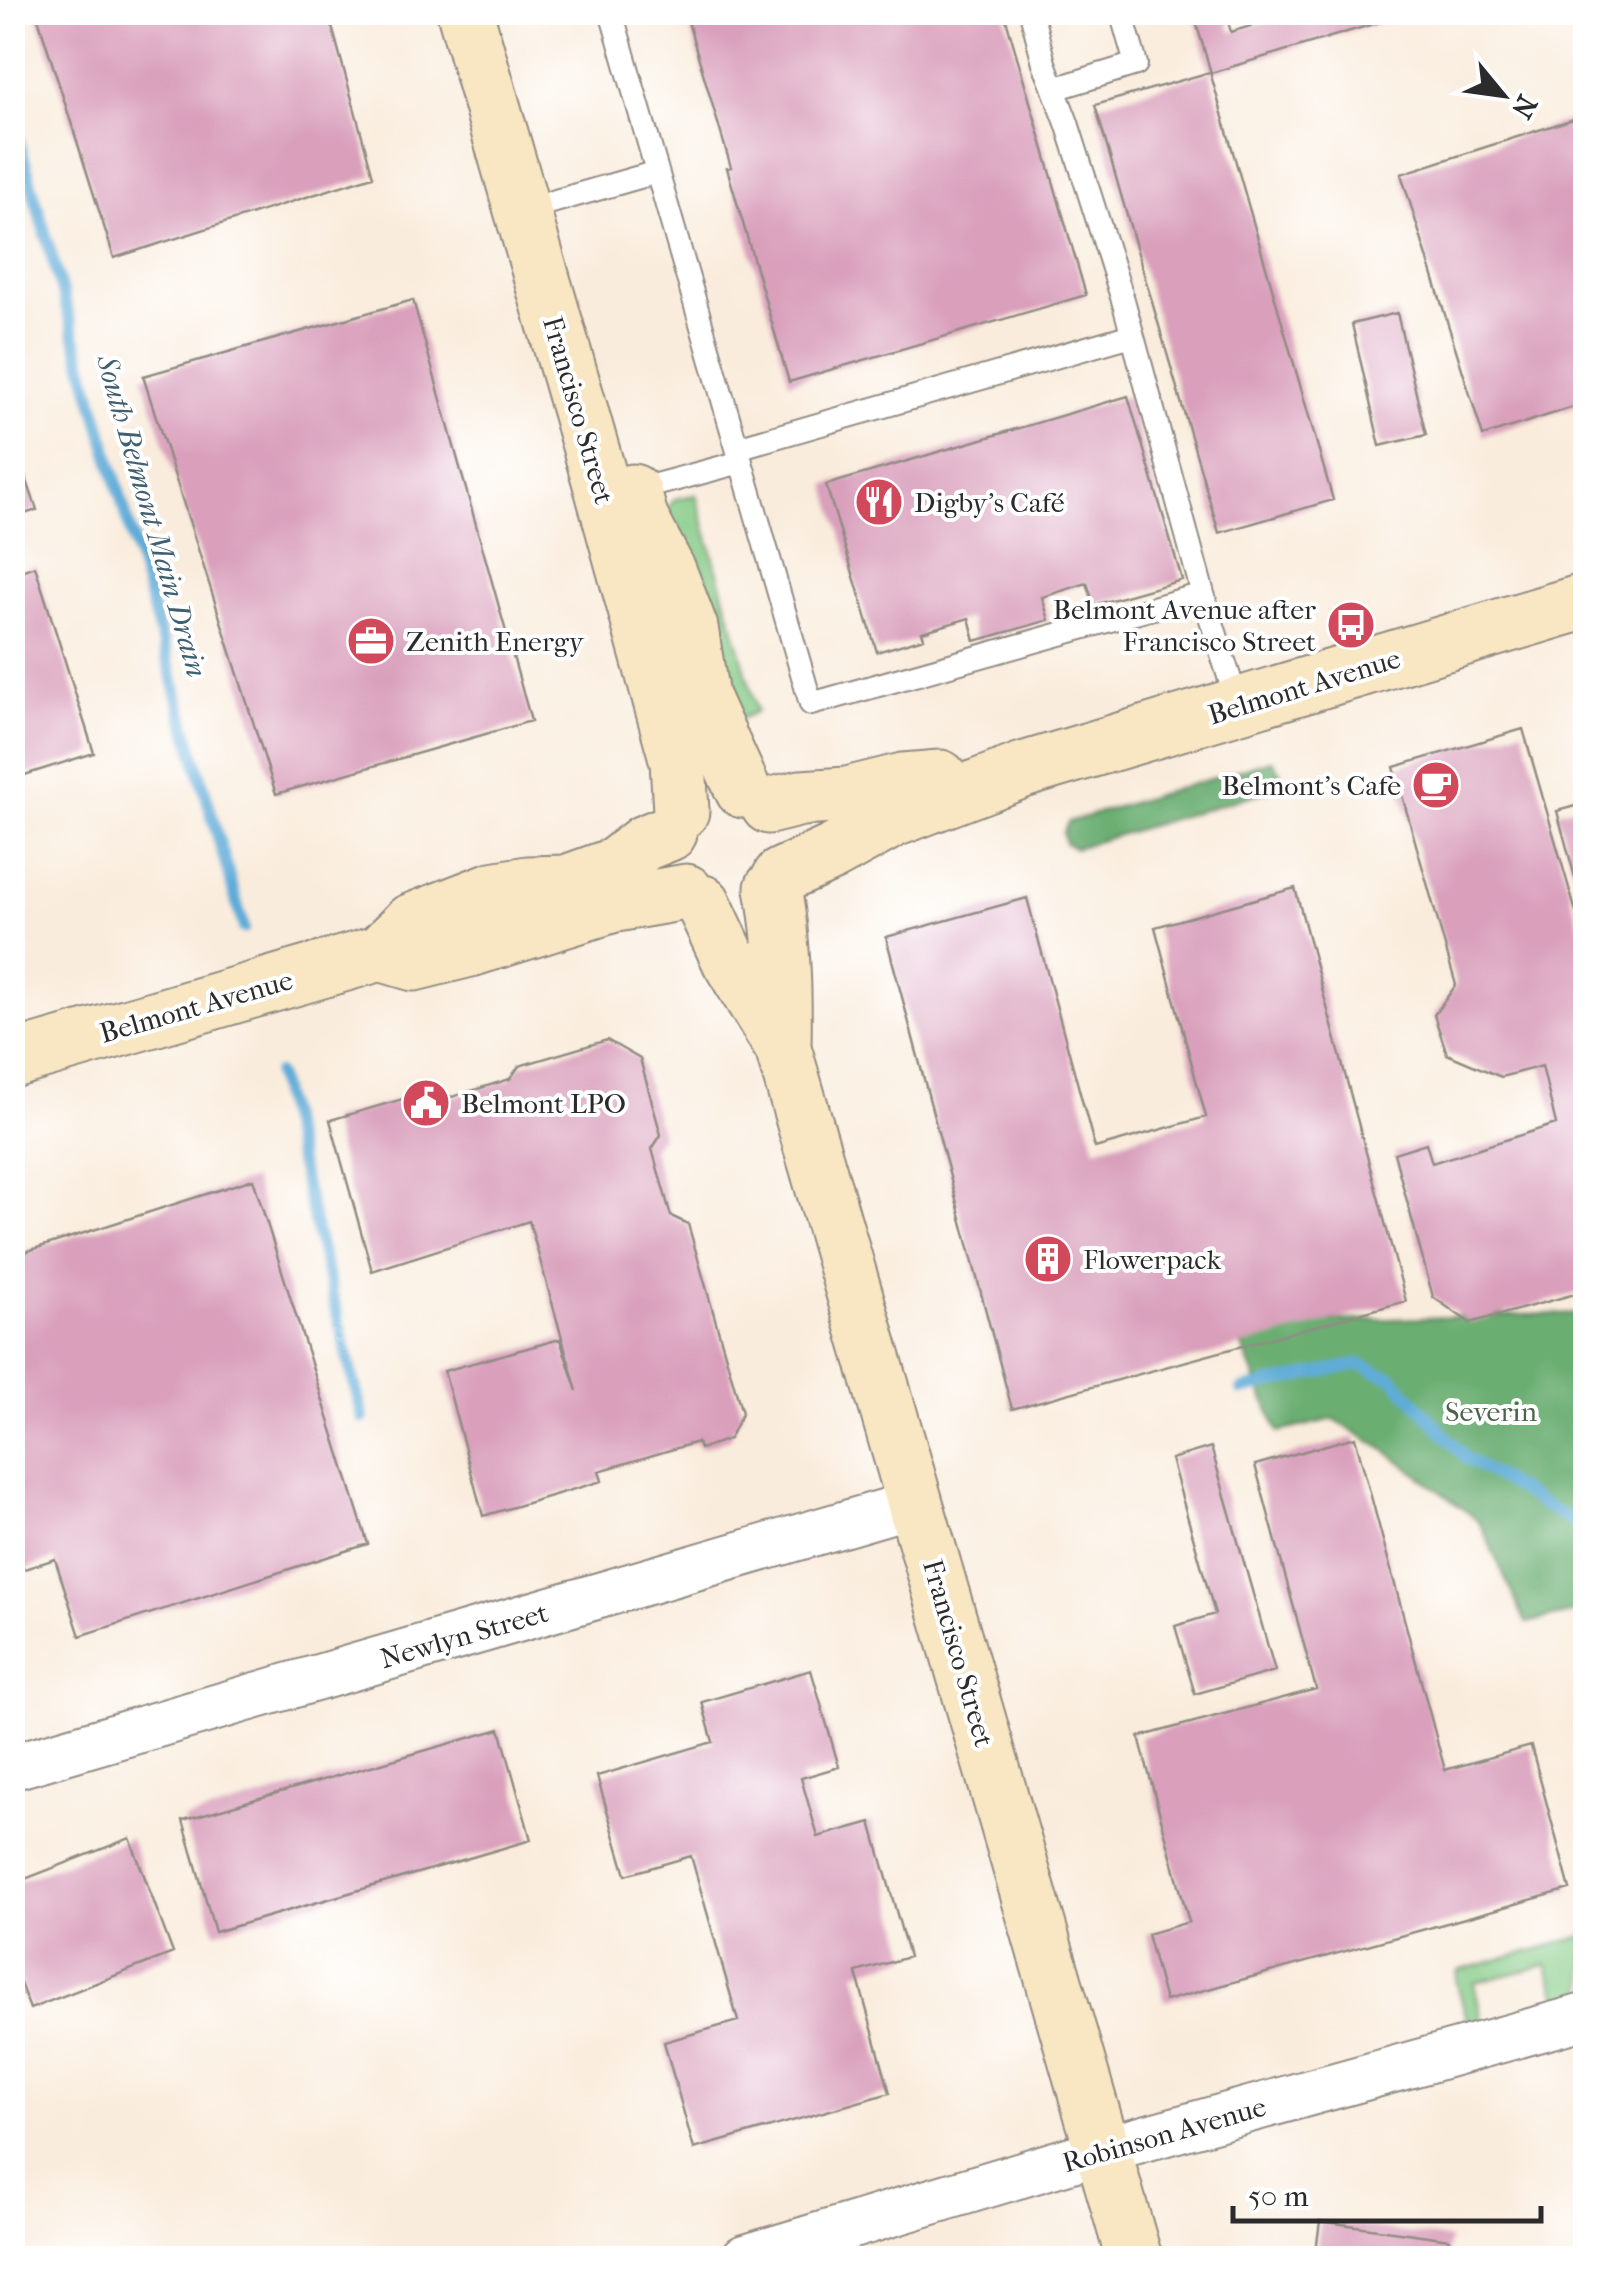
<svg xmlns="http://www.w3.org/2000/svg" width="1598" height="2271" font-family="'IM FELL French Canon',serif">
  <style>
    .green { fill: #84ca85; stroke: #587a58; stroke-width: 2.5 }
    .forest { fill: #6bae72; stroke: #4b6c4e; stroke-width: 2.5 }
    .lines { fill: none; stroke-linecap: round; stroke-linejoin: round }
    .stream { stroke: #5facd8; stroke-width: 12 }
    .building { fill: #d99fbb }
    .lane-casing { stroke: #928c84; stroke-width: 26 }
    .street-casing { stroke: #928c84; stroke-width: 49 }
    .secondary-casing { stroke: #928c84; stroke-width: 59 }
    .lane { stroke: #fff; stroke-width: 22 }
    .street { stroke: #fff; stroke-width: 45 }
    .secondary { stroke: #f9e7c3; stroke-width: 55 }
    .labels { text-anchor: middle; stroke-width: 8; stroke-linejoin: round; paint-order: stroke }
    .street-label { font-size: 28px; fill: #2b2b2b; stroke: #fff }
    .poi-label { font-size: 28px; fill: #2b2b2b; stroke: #fff; text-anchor: start }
    .park-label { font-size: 28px; fill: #4a634a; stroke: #fff }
    .water-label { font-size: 30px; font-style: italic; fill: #405f70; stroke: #fff }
  </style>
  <rect width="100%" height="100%" fill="#fff"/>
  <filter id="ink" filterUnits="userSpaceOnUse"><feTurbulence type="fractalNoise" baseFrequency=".01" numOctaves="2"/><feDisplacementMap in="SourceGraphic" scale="20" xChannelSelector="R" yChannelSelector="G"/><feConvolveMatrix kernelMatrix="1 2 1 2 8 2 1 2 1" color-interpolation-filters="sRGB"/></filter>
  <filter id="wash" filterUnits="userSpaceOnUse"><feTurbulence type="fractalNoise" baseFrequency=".0048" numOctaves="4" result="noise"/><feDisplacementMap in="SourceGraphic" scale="40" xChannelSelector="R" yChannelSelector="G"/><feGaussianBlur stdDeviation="2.25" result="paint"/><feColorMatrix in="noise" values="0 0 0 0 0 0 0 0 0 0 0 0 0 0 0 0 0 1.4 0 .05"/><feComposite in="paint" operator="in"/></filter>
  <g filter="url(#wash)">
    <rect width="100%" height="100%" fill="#f9ecdc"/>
    <!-- green -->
    <path class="green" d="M 696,495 L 757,711 L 734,722 L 669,520 L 668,508 L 675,499 Z
      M 1585,1936 L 1585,1992 L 1581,1996 L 1560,2003 L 1547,1965 L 1474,1983 L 1482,2020 L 1474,2022 L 1467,2019 L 1456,1980 L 1458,1971 Z"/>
    <!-- forest -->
    <path class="forest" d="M 1272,760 L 1283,776 L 1280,787 L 1075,848 L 1065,843 L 1063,833 L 1068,822 Z
      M 1585,1313 L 1585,1610 L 1526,1623 L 1479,1521 L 1385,1450 L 1334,1419 L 1278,1432 L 1233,1324 Z"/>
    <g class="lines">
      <!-- stream -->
      <path class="stream" d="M 12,117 L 244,928
        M 277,1074 L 363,1418
        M 1242,1390 L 1358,1364 L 1393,1378 L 1467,1459 L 1586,1530"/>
    </g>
    <g id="blocks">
      <!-- building -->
      <path class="building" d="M 36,12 L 328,12 L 373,176 L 114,258 Z
        M 685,12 L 1004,12 L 1086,295 L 789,382 L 727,168 L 731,167 Z
        M 1193,12 L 1225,12 L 1231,32 L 1297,12 L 1410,13 L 1211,73 Z
        M 1210,72 L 1333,500 L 1219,533 L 1095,105 Z
        M 1586,115 L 1586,403 L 1483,436 L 1401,174 Z
        M 413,300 L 531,721 L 276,794 L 143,376 Z
        M 1397,313 L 1426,435 L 1380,446 L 1352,324 Z
        M 1128,396 L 1182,580 L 1094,605 L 1087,583 L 1042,597 L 1049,620 L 975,641 L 969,618 L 922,632 L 924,638 L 877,652 L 826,485 Z
        M 12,437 L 37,510 L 12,518 Z
        M 35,566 L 94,753 L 12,779 L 12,574 Z
        M 1523,729 L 1586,947 L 1586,1291 L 1470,1323 L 1433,1297 L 1394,1153 L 1426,1143 L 1432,1163 L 1556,1124 L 1542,1066 L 1501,1077 L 1447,1054 L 1434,1015 L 1456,985 L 1394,767 Z
        M 1586,803 L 1586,911 L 1584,911 L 1557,811 Z
        M 1295,888 L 1406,1301 L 1012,1409 L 886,937 L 1027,898 L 1095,1148 L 1206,1117 L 1155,927 Z
        M 607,1040 L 640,1059 L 661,1135 L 652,1149 L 671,1216 L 688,1224 L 742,1413 L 729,1439 L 700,1449 L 697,1442 L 599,1471 L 602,1481 L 483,1516 L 444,1371 L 560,1339 L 577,1391 L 529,1221 L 372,1271 L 330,1120 L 437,1089 L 452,1097 L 510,1079 L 519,1066 Z
        M 253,1179 L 368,1544 L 80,1636 L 55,1559 L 12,1573 L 12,1256 Z
        M 1355,1437 L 1445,1770 L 1531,1746 L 1570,1889 L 1165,2001 L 1147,1934 L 1189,1922 L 1139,1737 L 1316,1689 L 1255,1465 Z
        M 1211,1447 L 1275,1671 L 1195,1694 L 1175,1626 L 1215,1614 L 1171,1459 Z
        M 811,1670 L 839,1767 L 801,1778 L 818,1837 L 871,1822 L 909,1957 L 856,1972 L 890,2093 L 694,2149 L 664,2042 L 738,2021 L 691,1856 L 626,1875 L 597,1776 L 713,1742 L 702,1702 Z
        M 500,1729 L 531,1840 L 215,1932 L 183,1820 Z
        M 130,1838 L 173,1953 L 30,2009 L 12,1963 L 12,1884 Z
        M 1320,2221 L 1450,2239 L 1447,2258 L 1315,2258 Z"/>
    </g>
  </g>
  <g filter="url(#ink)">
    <use href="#blocks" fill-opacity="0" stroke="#928c84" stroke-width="2.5"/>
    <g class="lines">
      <!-- lane casing -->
      <g class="lane-casing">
        <path id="lane" d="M 611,12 L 811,704 L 1203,594 L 1123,300 L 1067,123 L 1044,63 L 1031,12
          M 1054,89 L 1136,64 L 1121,12
          M 552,202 L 657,172
          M 737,448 L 1132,335
          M 633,491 L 741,462
          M 1203,594 L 1238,705"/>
      </g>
      <!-- street casing -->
      <g class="street-casing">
        <path id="street" d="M 12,1767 L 916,1503
          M 744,2258 L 1103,2150 L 1586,2016"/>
      </g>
      <!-- secondary casing -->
      <g class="secondary-casing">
        <path id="secondary" d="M 465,12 L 602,487 L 678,762 L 681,811
          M 633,492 L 641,520 L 669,573 L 690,628 L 701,697 L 743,790
          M 769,806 L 801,798 L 847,795 L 903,781 L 940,778
          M 781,876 L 832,853 L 894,819 L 1023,770 L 1586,601
          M 773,888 C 783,941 784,993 783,1048
          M 703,903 L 730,961 L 783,1048 L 1134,2258
          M 380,953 L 414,963 L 470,949 L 611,905 L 686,892
          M 12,1060 L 380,953 L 410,922 L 492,890 L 528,884 L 566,883 L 616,865 L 644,843 L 669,833"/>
      </g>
      <!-- lane -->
      <use href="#lane" class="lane"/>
      <!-- street -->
      <use href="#street" class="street"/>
      <!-- secondary -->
      <use href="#secondary" class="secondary"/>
    </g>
  </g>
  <!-- icons -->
  <defs>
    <g id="restaurant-disc" transform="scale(2.5)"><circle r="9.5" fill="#d1495b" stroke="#fff"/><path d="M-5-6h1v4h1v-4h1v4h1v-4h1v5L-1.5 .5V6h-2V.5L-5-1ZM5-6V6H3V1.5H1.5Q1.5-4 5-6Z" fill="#fff"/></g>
    <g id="bus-disc" transform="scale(2.5)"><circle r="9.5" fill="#d1495b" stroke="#fff"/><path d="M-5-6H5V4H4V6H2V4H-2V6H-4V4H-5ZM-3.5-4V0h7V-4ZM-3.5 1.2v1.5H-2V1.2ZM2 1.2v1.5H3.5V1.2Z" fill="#fff"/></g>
    <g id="office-disc" transform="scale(2.5)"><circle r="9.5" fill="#d1495b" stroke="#fff"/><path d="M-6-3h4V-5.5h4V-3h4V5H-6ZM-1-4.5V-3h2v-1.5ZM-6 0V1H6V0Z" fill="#fff"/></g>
    <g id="cafe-disc" transform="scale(2.5)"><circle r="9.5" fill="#d1495b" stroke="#fff"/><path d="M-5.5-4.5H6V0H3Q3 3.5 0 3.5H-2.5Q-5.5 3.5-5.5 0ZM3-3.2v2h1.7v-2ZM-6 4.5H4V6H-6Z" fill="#fff"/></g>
    <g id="civic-disc" transform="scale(2.5)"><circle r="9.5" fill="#d1495b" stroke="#fff"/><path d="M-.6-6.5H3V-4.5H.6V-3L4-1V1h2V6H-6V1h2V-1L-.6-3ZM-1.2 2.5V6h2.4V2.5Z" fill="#fff"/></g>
    <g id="building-disc" transform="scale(2.5)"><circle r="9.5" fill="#d1495b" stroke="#fff"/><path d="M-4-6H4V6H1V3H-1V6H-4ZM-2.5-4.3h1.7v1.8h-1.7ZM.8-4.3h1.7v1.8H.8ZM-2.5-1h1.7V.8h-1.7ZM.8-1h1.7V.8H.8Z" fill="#fff"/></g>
  </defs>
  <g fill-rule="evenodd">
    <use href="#restaurant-disc" x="879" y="502"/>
    <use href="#bus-disc" x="1351" y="625"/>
    <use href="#office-disc" x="371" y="641"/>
    <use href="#cafe-disc" x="1436" y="785"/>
    <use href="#civic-disc" x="426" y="1103"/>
    <use href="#building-disc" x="1048" y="1259"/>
  </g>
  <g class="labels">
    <!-- street labels -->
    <g class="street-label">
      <text transform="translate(579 410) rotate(74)" y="10">Francisco Street</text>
      <text transform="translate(1304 686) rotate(-17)" y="10">Belmont Avenue</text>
      <text transform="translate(196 1006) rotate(-16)" y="10">Belmont Avenue</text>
      <text transform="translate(464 1635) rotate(-16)" y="10">Newlyn Street</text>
      <text transform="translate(959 1653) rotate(74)" y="10">Francisco Street</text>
      <text transform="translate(1164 2134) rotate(-16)" y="10">Robinson Avenue</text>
    </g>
    <!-- poi labels -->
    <g class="poi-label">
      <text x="914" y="512">Digby's Café</text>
      <text x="1316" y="619" text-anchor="end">Belmont Avenue after<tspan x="1316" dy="32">Francisco Street</tspan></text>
      <text x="406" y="651">Zenith Energy</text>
      <text x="1401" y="795" text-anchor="end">Belmont's Cafe</text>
      <text x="461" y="1113">Belmont LPO</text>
      <text x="1083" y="1269">Flowerpack</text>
    </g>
    <!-- park labels -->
    <g class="park-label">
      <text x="1491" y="1421">Severin</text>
    </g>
    <!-- water labels -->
    <g class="water-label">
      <text transform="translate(152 516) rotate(74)" y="10">South Belmont Main Drain</text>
    </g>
  </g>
  <!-- margin -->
  <rect width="1598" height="2271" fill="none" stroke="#fff" stroke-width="50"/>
  <!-- north arrow -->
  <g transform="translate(1503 95) rotate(119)" stroke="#ffffff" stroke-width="8" paint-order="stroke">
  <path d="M0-8L18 38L0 25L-18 38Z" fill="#2b2b2b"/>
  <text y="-15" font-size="28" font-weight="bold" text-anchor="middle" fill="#2b2b2b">N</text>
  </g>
  <!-- scale -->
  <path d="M1233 2206v15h308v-15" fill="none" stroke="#2b2b2b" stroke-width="5"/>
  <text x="1248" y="2206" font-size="30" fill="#2b2b2b" stroke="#ffffff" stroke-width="8" paint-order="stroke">50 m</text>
</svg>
